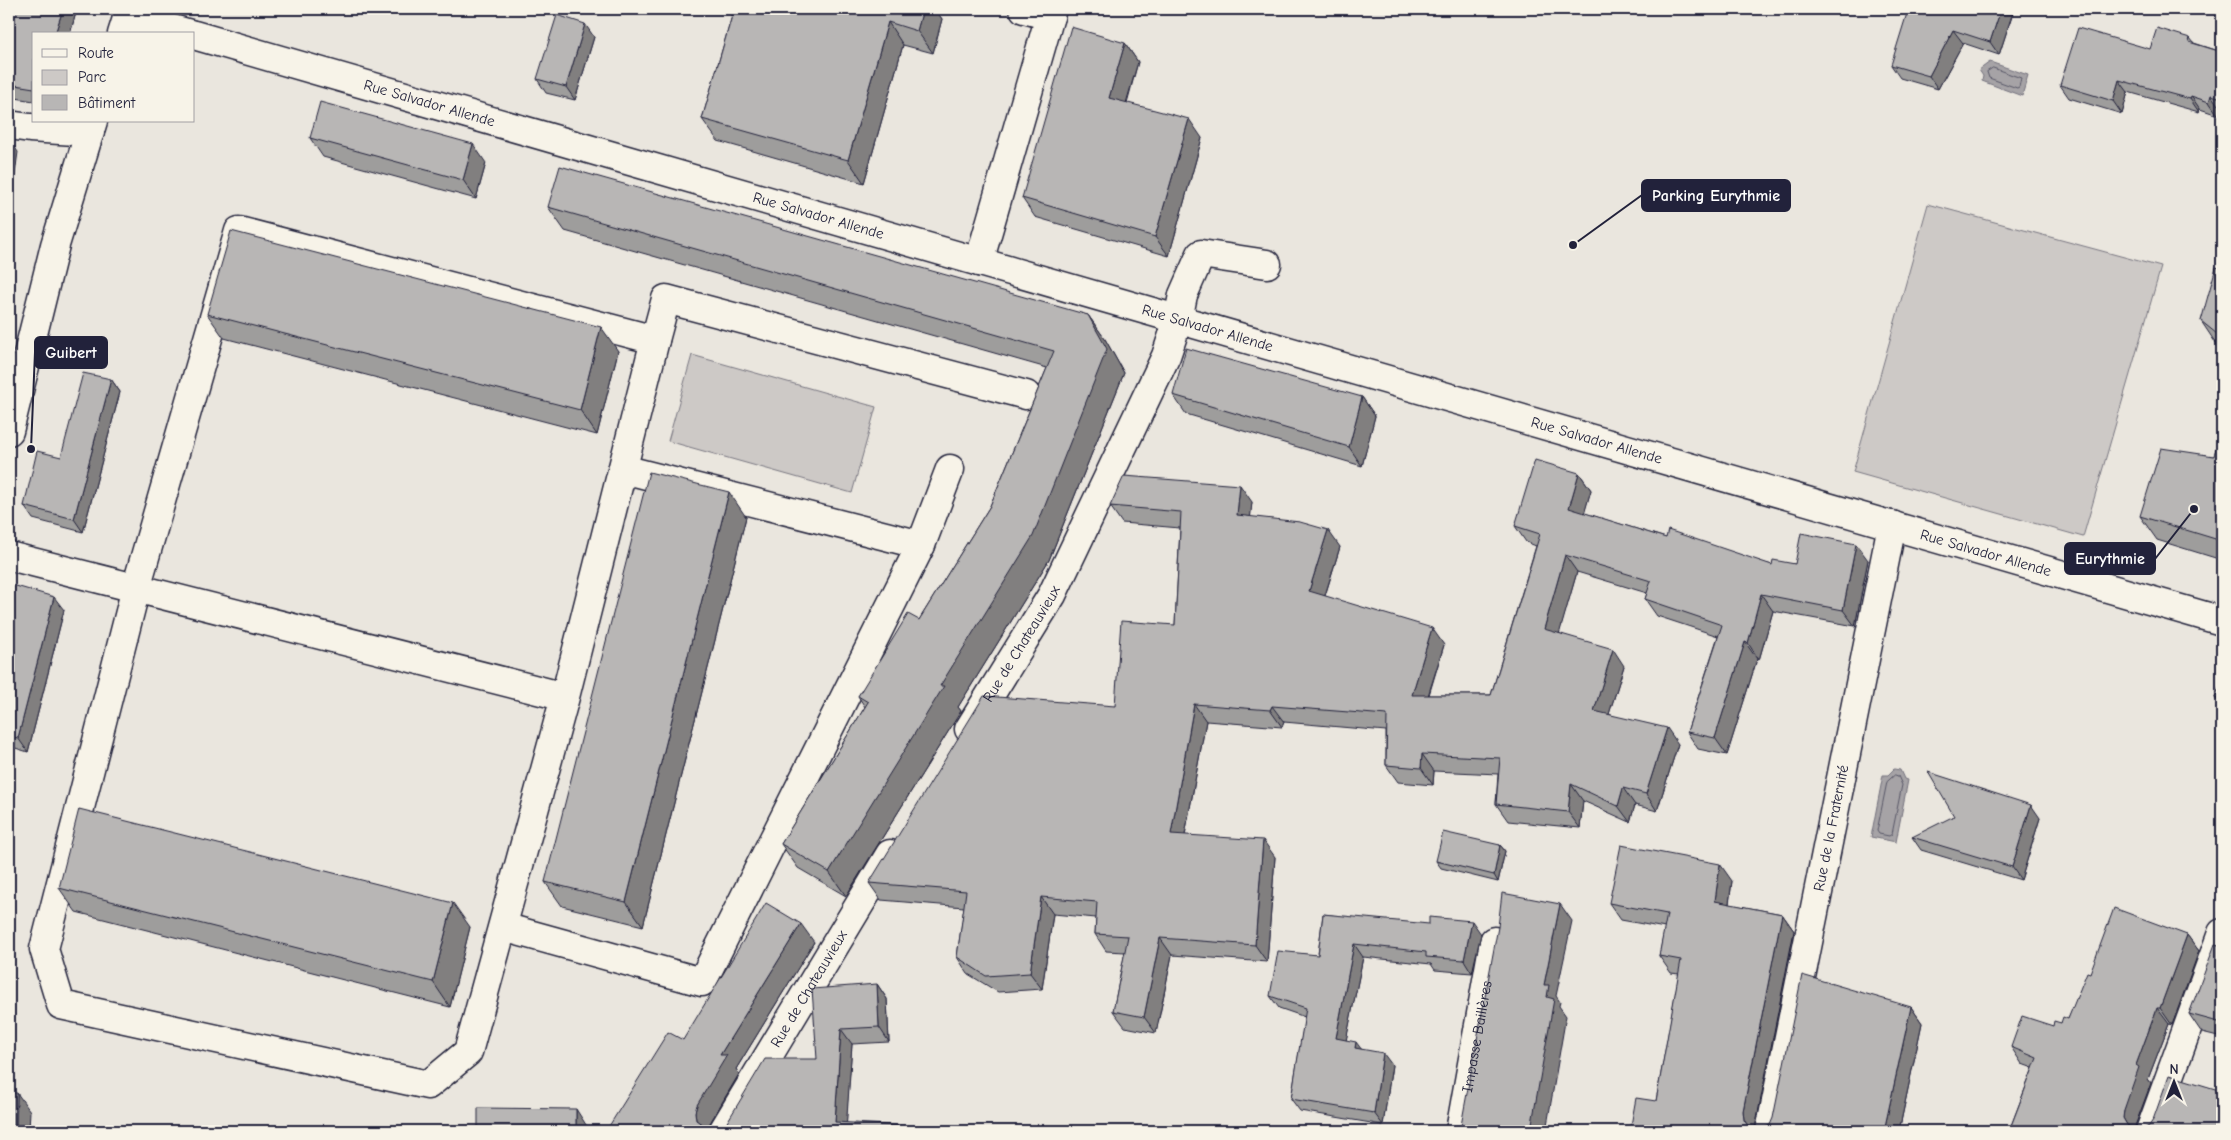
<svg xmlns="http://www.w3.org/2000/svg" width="2231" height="1140" font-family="'Comic Neue',sans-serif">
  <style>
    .green { fill: #cdc9c6; stroke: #787680 }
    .water { fill: #a6a3a6; stroke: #716f7b }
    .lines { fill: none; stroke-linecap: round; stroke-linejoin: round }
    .shore { stroke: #575666; stroke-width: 1 }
    .minor-casing { stroke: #22223b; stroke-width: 31 }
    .major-casing { stroke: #22223b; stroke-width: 31 }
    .minor { stroke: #f7f3e8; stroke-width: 28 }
    .major { stroke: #f7f3e8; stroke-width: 28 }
    .wall { fill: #9e9d9c; stroke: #22223b }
    .shaded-wall { fill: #817f7f; stroke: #22223b }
    .building { fill: #b8b6b5; stroke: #22223b }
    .labels { text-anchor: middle; stroke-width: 4.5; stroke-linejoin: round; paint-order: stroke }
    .street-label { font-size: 15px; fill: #22223b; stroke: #f7f3e8 }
    .leader { fill: none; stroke: #22223b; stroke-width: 2 }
    .callout-dot { fill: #22223b; stroke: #f7f3e8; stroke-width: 2 }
    .callout { fill: #22223b; stroke: #22223b; stroke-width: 2 }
    .callout-label { font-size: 16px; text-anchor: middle; font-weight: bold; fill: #fff }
  </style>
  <rect width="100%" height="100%" fill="#eae6de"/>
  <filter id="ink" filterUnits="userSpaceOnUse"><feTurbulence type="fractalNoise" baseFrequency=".02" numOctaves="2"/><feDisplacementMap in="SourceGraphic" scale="10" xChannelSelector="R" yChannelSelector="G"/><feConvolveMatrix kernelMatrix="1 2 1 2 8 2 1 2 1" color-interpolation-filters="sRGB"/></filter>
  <g filter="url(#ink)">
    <!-- green -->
    <path class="green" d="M 1928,204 L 2161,267 L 2083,537 L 1853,472 Z
      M 692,355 L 876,407 L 852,493 L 668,441 Z"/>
    <!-- water -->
    <path class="water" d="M 1990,62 L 2028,75 L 2022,96 L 1982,81 L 1983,76 L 1979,70 Z
      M 1894,769 L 1900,770 L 1904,779 L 1908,780 L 1896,842 L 1871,837 L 1883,775 L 1888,775 Z"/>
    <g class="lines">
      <!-- shore -->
      <path class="shore" d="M 1993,68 L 2021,78 L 2019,87 L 2017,88 L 1989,78 L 1987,72 Z
        M 1895,775 L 1898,776 L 1902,785 L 1892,834 L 1889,836 L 1879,834 L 1877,831 L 1887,782 Z"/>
      <!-- minor casing -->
      <g class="minor-casing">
        <g id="minor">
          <path d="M 1024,9 L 1050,16"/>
          <path d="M 127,16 L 190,34"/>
          <path id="s1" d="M 194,35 L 2222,621"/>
          <path d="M 9,125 L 30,128 L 90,132"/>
          <path d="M 979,262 L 1052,9"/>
          <path d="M 655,340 L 666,299 L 1026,395"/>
          <path d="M 921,545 L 950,469"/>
          <path d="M 9,556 L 565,697 L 655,340 L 239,231 L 136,588 L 44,949 L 61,1005 L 428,1085 L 468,1052 L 565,697"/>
          <path id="s2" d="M 969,729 L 1052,595 L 1166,356 L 1178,320 L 1183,295 L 1201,254 L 1267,264"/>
          <path d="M 503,927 L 702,982 L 921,545 L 623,469"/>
          <path id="s3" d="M 723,1131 L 890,854"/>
          <path id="s4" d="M 1460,1131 L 1494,941"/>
          <path id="s5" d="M 1770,1131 L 1892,525"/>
          <path d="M 2150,1131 L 2222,933"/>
        </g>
      </g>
      <!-- major casing -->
      <g class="major-casing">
        <path id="major" d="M 122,34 L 130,9
          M 9,431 L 55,245 L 93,121"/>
      </g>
      <!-- minor -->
      <use href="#minor" class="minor"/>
      <!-- major -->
      <use href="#major" class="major"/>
    </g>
    <!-- wall -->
    <path class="wall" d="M 9,9 L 77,9 L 70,34 L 34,34 L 34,101 L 9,97 Z
      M 734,9 L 935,9 L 942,19 L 933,53 L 903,45 L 864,183 L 718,141 L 702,119 Z
      M 1926,9 L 2014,9 L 1999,55 L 1963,43 L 1938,89 L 1900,78 L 1891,65 L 1924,15 Z
      M 594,37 L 575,100 L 546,93 L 537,79 Z
      M 2190,38 L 2194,43 L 2222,52 L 2222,109 L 2220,108 L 2218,115 L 2200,109 L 2199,112 L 2128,92 L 2122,114 L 2069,98 L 2060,85 Z
      M 1125,43 L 1138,62 L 1127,103 L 1202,138 L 1169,256 L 1035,217 L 1022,198 Z
      M 310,138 L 486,163 L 476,199 L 323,157 Z
      M 548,207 L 1088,315 L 1105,339 L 1124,373 L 1049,560 L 958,707 L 961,711 L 846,896 L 798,868 L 781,844 L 865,707 L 858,696 L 919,620 L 990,506 L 1047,368 L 565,231 Z
      M 2222,269 L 2222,349 L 2217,345 L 2201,321 Z
      M 207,314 L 618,351 L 597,435 L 224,338 Z
      M 111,379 L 120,392 L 83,532 L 33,519 L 24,506 L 61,457 Z
      M 1173,395 L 1362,397 L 1375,416 L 1362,466 L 1186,414 Z
      M 2222,426 L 2222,560 L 2157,540 L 2140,516 L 2214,456 Z
      M 1579,473 L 1591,490 L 1584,513 L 1666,538 L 1772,565 L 1795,564 L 1868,560 L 1855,626 L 1773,611 L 1759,660 L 1757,659 L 1727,755 L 1698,749 L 1687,732 L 1718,636 L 1657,616 L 1645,599 L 1647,593 L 1577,572 L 1559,633 L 1624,666 L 1609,714 L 1678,744 L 1657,811 L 1635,805 L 1630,822 L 1583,801 L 1580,828 L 1508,821 L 1496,804 L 1498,774 L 1434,771 L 1433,785 L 1398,782 L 1386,765 L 1386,731 L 1284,722 L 1282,727 L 1206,721 L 1185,835 L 1275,857 L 1267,962 L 1172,955 L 1156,1033 L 1125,1027 L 1113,1011 L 1125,952 L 1106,951 L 1095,934 L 1096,918 L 1053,914 L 1042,989 L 998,992 L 968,974 L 957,957 L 964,907 L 881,900 L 869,883 L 1115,706 L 1175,625 L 1180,528 L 1122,523 L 1110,506 L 1252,502 L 1250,517 L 1340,547 L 1325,596 L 1444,645 L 1429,695 L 1491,695 L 1536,546 L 1526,542 L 1515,526 Z
      M 746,517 L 643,926 L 562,906 L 545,882 Z
      M 9,584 L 64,610 L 28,752 L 9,746 L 9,663 L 11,655 L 9,655 Z
      M 2222,680 L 2222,708 L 2215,698 Z
      M 2040,818 L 2021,880 L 1921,850 L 1912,837 Z
      M 1500,845 L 1505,851 L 1498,882 L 1441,868 L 1436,861 Z
      M 1732,881 L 1729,904 L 1782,914 L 1794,931 L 1755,1129 L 1763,1129 L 1770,1125 L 1911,1007 L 1922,1023 L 1899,1131 L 1630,1131 L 1656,1101 L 1679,974 L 1671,973 L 1659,956 L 1665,928 L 1621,920 L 1609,903 Z
      M 59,888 L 470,927 L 450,1007 L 76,912 Z
      M 1323,914 L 1481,934 L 1472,973 L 1435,970 L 1431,964 L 1363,957 L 1346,1040 L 1361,1049 L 1392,1065 L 1383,1125 L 1300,1111 L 1291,1099 L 1305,1017 L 1279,1008 L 1270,996 L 1318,955 Z
      M 2187,935 L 2199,951 L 2172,1025 L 2169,1024 L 2148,1079 L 2151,1083 L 2135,1126 L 2135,1129 L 2222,1131 L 2009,1131 L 2033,1068 L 2022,1064 L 2011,1047 L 2053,1026 L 2061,1023 L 2068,1019 L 2090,973 Z
      M 814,942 L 736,1069 L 739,1074 L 710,1123 L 708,1130 L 708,1131 L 606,1131 L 683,1040 Z
      M 2222,946 L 2222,1038 L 2202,1033 L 2189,1014 Z
      M 877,984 L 887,999 L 889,1042 L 852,1044 L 846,1123 L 905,1131 L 717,1131 L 817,1059 Z"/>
    <!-- shaded-wall -->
    <path class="shaded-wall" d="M 63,9 L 77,9 L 70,34 L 55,34 Z
      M 923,9 L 935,9 L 942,19 L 933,53 L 917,31 Z
      M 2001,9 L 2014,9 L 1999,55 L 1990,42 Z
      M 888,22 L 903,45 L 864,183 L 848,160 Z
      M 585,24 L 594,37 L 575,100 L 566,87 Z
      M 1953,30 L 1963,43 L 1938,89 L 1929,76 Z
      M 1125,43 L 1138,62 L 1122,117 L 1109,98 Z
      M 2119,80 L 2128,92 L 2122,114 L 2113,101 Z
      M 2211,95 L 2220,108 L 2218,115 L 2209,102 Z
      M 2191,96 L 2200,109 L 2199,112 L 2190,99 Z
      M 1189,119 L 1202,138 L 1169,256 L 1155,237 Z
      M 9,139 L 18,152 L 9,219 Z
      M 473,144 L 486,163 L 476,199 L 463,180 Z
      M 9,236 L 11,239 L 9,248 Z
      M 1088,315 L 1105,339 L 1124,373 L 1049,560 L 958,707 L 961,711 L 846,896 L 829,872 L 940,686 Z
      M 601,327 L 618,351 L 597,435 L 580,410 Z
      M 111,379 L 120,392 L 83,532 L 74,519 Z
      M 1362,397 L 1375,416 L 1362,466 L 1349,447 Z
      M 1579,473 L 1591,490 L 1581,525 L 1569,508 Z
      M 1240,485 L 1252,502 L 1249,532 L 1237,515 Z
      M 729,492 L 746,517 L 643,926 L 626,902 Z
      M 1328,530 L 1340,547 L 1321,608 L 1309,591 Z
      M 1856,544 L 1868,560 L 1855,626 L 1843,610 Z
      M 1565,555 L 1577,572 L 1556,645 L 1544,629 Z
      M 1761,594 L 1773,611 L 1759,660 L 1748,643 Z
      M 54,597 L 64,610 L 28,752 L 18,738 Z
      M 1432,628 L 1444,645 L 1423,712 L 1412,695 Z
      M 1745,642 L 1757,659 L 1727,755 L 1715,738 Z
      M 1613,649 L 1624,666 L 1605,727 L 1594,711 Z
      M 1194,704 L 1206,721 L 1182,851 L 1171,834 Z
      M 1272,706 L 1284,722 L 1282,727 L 1270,710 Z
      M 1667,728 L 1678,744 L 1657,811 L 1646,794 Z
      M 1422,754 L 1434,771 L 1433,785 L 1421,768 Z
      M 1571,784 L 1583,801 L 1580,828 L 1568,812 Z
      M 1623,788 L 1635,805 L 1630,822 L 1618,806 Z
      M 2031,805 L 2040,818 L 2021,880 L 2012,867 Z
      M 1263,840 L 1275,857 L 1267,962 L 1255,945 Z
      M 1500,845 L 1505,851 L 1498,882 L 1494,875 Z
      M 1720,864 L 1732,881 L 1727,918 L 1715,901 Z
      M 1041,897 L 1053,914 L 1042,989 L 1030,973 Z
      M 453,903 L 470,927 L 450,1007 L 433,982 Z
      M 1560,904 L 1572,921 L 1556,996 L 1560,1002 L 1559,1006 L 1566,1016 L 1546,1131 L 1531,1129 L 1547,997 L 1544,985 Z
      M 1782,914 L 1794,931 L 1755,1128 L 1755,1131 L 1752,1131 L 1744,1120 L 1743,1111 Z
      M 1472,921 L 1481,934 L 1472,973 L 1464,960 Z
      M 801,924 L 814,942 L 736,1069 L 739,1074 L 710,1123 L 708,1130 L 696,1120 L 695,1112 L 697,1105 L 720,1055 Z
      M 2187,935 L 2199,951 L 2172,1025 L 2160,1008 Z
      M 1160,938 L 1172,955 L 1156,1033 L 1144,1017 Z
      M 1354,944 L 1363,957 L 1344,1051 L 1336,1038 Z
      M 877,984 L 887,999 L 889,1042 L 879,1027 Z
      M 1911,1007 L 1922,1023 L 1899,1131 L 1884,1131 Z
      M 2157,1008 L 2169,1024 L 2148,1079 L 2151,1083 L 2135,1126 L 2135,1131 L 2127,1125 L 2123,1118 L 2124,1110 L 2136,1065 Z
      M 841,1029 L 852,1044 L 846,1131 L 835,1122 Z
      M 1356,1042 L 1365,1054 L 1355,1048 Z
      M 1383,1053 L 1392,1065 L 1383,1125 L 1374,1113 Z
      M 17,1093 L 30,1111 L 29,1131 L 16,1131 Z
      M 576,1109 L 588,1128 L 588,1131 L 576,1131 Z
      M 906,1126 L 910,1131 L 905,1131 Z
      M 676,1127 L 679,1131 L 674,1131 Z"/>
    <!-- building -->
    <path class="building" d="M 9,9 L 63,9 L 55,34 L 34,34 L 34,88 L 9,84 Z
      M 734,9 L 923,9 L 917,31 L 888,22 L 848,160 L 702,119 Z
      M 1926,9 L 2001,9 L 1990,42 L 1953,30 L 1929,76 L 1891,65 L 1908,10 L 1924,15 Z
      M 557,15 L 585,24 L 566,87 L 537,79 Z
      M 1071,27 L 1125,43 L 1109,98 L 1189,119 L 1155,237 L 1022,198 Z
      M 2078,28 L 2150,49 L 2157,28 L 2190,38 L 2189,42 L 2222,52 L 2222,98 L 2211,95 L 2209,102 L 2191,96 L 2190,99 L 2119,80 L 2113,101 L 2060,85 Z
      M 320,102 L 473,144 L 463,180 L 310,138 Z
      M 560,166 L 1088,315 L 1107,349 L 1033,536 L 940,686 L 944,686 L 829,872 L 781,844 L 868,702 L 858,696 L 908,614 L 919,620 L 990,506 L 1054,351 L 548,207 Z
      M 231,231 L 601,327 L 580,410 L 207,314 Z
      M 2216,267 L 2222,269 L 2222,338 L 2201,321 Z
      M 1186,348 L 1362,397 L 1349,447 L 1173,395 Z
      M 83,373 L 111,379 L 74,519 L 24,506 L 37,451 L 61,457 Z
      M 2222,426 L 2222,541 L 2140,516 L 2161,448 L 2214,456 Z
      M 1535,460 L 1579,473 L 1569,508 L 1666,538 L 1668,530 L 1772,565 L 1773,560 L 1795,564 L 1801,533 L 1856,544 L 1843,610 L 1761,594 L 1748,643 L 1745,642 L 1715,738 L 1687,732 L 1722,625 L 1645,599 L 1651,581 L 1565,555 L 1544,629 L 1613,649 L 1594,711 L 1667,728 L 1646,794 L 1623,788 L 1618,806 L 1571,784 L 1568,812 L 1496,804 L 1500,758 L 1422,754 L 1421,768 L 1386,765 L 1387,715 L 1272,706 L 1270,710 L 1194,704 L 1171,834 L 1263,840 L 1255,945 L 1160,938 L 1144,1017 L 1113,1011 L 1128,936 L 1095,934 L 1097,902 L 1041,897 L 1030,973 L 986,976 L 957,957 L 966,891 L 869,883 L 984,696 L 1115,706 L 1121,621 L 1175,625 L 1181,512 L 1110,506 L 1124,476 L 1240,485 L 1237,515 L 1300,522 L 1328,530 L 1309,591 L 1432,628 L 1412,695 L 1491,695 L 1540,534 L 1515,526 Z
      M 649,472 L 729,492 L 626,902 L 545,882 Z
      M 9,584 L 54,597 L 18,738 L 9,736 L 9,663 L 13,646 L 9,644 Z
      M 2222,680 L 2222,701 L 2215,698 Z
      M 1928,772 L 2031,805 L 2012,867 L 1912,837 L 1954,816 Z
      M 79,809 L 453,903 L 433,982 L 59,888 Z
      M 1443,832 L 1500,845 L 1494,875 L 1436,861 Z
      M 1621,845 L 1720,864 L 1715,901 L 1782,914 L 1743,1111 L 1744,1120 L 1748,1126 L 1755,1129 L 1763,1129 L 1770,1125 L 1773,1118 L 1802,975 L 1911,1007 L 1884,1131 L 1630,1131 L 1636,1098 L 1656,1101 L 1681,960 L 1659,956 L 1667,914 L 1609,903 Z
      M 1502,893 L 1560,904 L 1544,985 L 1549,985 L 1547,997 L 1554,999 L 1531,1129 L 1545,1131 L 1460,1131 L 1498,927 Z
      M 766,903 L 801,924 L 720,1055 L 727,1055 L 697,1105 L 695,1112 L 696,1120 L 706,1127 L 676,1127 L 674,1131 L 606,1131 L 668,1032 L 683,1040 Z
      M 2114,908 L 2187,935 L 2160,1008 L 2157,1008 L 2136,1065 L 2139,1067 L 2124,1110 L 2123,1118 L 2127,1125 L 2133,1129 L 2141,1130 L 2149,1126 L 2153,1120 L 2169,1075 L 2222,1091 L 2222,1131 L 2009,1131 L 2037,1058 L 2011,1047 L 2022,1016 L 2053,1026 L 2054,1021 L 2061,1023 L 2063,1017 L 2068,1019 L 2087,972 L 2090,973 Z
      M 1323,914 L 1429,924 L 1429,917 L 1472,921 L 1464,960 L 1426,957 L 1426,952 L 1354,944 L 1336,1038 L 1356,1042 L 1355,1048 L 1383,1053 L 1374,1113 L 1291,1099 L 1306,1008 L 1270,996 L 1278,951 L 1318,955 Z
      M 2215,944 L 2222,946 L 2222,1023 L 2189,1014 Z
      M 877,984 L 879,1027 L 841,1029 L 835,1122 L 906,1126 L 905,1131 L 717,1131 L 726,1124 L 765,1059 L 817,1059 L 812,989 Z
      M 9,1093 L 17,1093 L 16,1131 L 9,1131 Z
      M 478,1108 L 576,1109 L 576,1131 L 457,1131 L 457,1128 L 478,1127 Z"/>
  </g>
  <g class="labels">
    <!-- street labels -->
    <g class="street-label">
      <text dy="5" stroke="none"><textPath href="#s1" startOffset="245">Rue Salvador Allende</textPath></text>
      <text dy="5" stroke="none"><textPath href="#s1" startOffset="650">Rue Salvador Allende</textPath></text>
      <text dy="5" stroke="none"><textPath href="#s1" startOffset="1055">Rue Salvador Allende</textPath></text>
      <text dy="5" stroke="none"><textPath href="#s1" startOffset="1460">Rue Salvador Allende</textPath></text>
      <text dy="5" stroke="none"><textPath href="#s1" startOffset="1865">Rue Salvador Allende</textPath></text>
      <text dy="5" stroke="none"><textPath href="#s2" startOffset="100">Rue de Chateauvieux</textPath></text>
      <text dy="5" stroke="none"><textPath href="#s5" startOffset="309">Rue de la Fraternité</textPath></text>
      <text dy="5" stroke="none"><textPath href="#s3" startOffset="166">Rue de Chateauvieux</textPath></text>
      <text dy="5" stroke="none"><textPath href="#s4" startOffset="96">Impasse Baillères</textPath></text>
    </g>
  </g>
  <!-- callouts -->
  <path class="leader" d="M1573 245L1642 195M31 449L35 352M2194 509L2155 559"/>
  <g class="callout-dot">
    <circle cx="1573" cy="245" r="5"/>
    <circle cx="31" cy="449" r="5"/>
    <circle cx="2194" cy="509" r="5"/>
  </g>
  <g class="callout">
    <rect x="1642" y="180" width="148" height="31" rx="5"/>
    <rect x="35" y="337" width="72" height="31" rx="5"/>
    <rect x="2065" y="543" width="90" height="31" rx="5"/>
  </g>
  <g class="callout-label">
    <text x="1716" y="201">Parking Eurythmie</text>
    <text x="71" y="358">Guibert</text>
    <text x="2110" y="564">Eurythmie</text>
  </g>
  <!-- margin -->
  <rect width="2231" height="1140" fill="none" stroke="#f7f3e8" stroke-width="30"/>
  <rect x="15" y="15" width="2201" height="1110" fill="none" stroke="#22223b" stroke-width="2" filter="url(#ink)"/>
  <!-- legend -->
  <rect x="32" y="32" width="162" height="90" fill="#f7f3e8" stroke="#a29fa3"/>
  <rect x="42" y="49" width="25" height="8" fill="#f7f3e8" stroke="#a29fa3"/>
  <text x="78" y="58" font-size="15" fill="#22223b">Route</text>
  <rect x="42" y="70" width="25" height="15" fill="#cdc9c6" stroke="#a29fa3"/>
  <text x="78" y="82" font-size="15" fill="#22223b">Parc</text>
  <rect x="42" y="95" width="25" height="15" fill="#b8b6b5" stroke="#a29fa3"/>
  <text x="78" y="108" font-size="15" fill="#22223b">Bâtiment</text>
  <!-- north arrow -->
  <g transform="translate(2174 1082)" stroke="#f7f3e8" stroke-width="4" paint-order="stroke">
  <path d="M0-4L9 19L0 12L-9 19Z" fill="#22223b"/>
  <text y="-8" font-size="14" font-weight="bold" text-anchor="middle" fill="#22223b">N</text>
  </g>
</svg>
